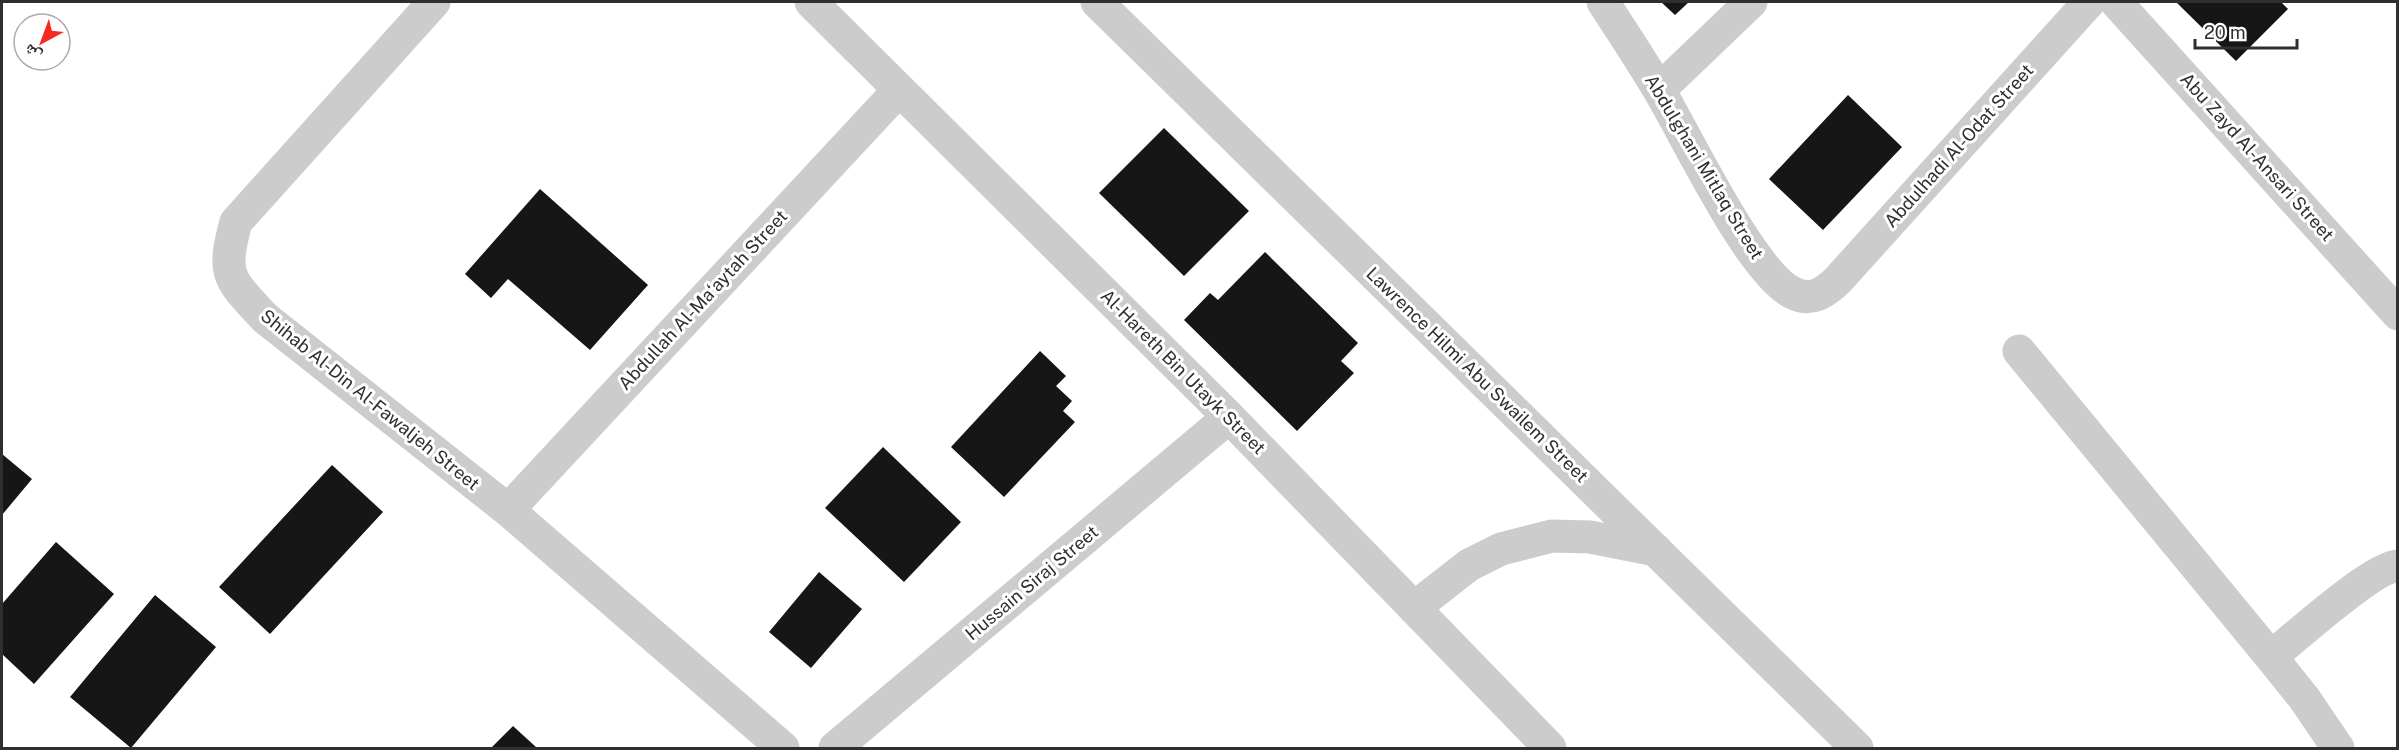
<svg xmlns="http://www.w3.org/2000/svg" width="2399" height="750" font-family="'Public Sans','Noto Naskh Arabic',sans-serif">
  <style>
    .building { fill: #161616 }
    .lines { fill: none; stroke-linecap: round; stroke-linejoin: round }
    .street { stroke: #ccc; stroke-width: 33 }
    .labels { text-anchor: middle; stroke-width: 6; stroke-linejoin: round; paint-order: stroke }
    .street-label { font-size: 18px; fill: #2f2f2f; stroke: #fff }
  </style>
  <rect width="100%" height="100%" fill="#fff"/>
  <!-- building -->
  <path class="building" d="M 1661,2 L 1689,2 L 1675,15 Z
    M 2176,2 L 2281,2 L 2288,9 L 2236,61 Z
    M 1848,95 L 1902,147 L 1823,230 L 1769,179 Z
    M 1164,128 L 1249,211 L 1184,276 L 1099,193 Z
    M 540,189 L 648,285 L 590,350 L 508,279 L 491,298 L 465,274 Z
    M 1265,252 L 1358,343 L 1341,361 L 1354,373 L 1297,431 L 1184,320 L 1210,293 L 1218,300 Z
    M 1040,351 L 1066,376 L 1056,386 L 1072,401 L 1063,411 L 1075,422 L 1004,497 L 951,447 Z
    M 883,447 L 961,522 L 904,582 L 825,508 Z
    M 2,454 L 32,479 L 2,515 Z
    M 332,465 L 383,512 L 270,634 L 219,587 Z
    M 56,542 L 114,594 L 34,684 L 2,654 L 2,604 Z
    M 819,572 L 862,609 L 811,668 L 769,632 Z
    M 155,595 L 216,647 L 131,748 L 70,697 Z
    M 513,726 L 537,748 L 491,748 Z"/>
  <g class="lines">
    <!-- street -->
    <path class="street" d="M 434,2 L 236,222 C 221,276 229,279 265,318 L 508,510 L 783,748
      M 811,2 L 1229,417 L 1550,748
      M 1097,2 L 1857,748
      M 1603,2 C 1622,31 1641,60 1659,90 C 1686,135 1751,273 1793,293 C 1811,302 1824,293 1837,281 L 2089,2
      M 2116,2 L 2398,314
      M 1659,90 L 1751,2
      M 2019,351 L 2271,657 L 2304,698 L 2338,748
      M 508,510 L 899,90
      M 1414,608 L 1469,565 L 1501,549 L 1552,536 L 1590,537 L 1656,550
      M 2271,657 C 2293,639 2374,566 2398,566
      M 835,748 L 1229,417"/>
  </g>
  <g class="labels">
    <!-- street labels -->
    <g class="street-label">
      <text transform="translate(1959 146) rotate(-48)" y="6">Abdulhadi Al-Odat Street</text>
      <text transform="translate(2257 157) rotate(48)" y="6">Abu Zayd Al-Ansari Street</text>
      <text transform="translate(1704 167) rotate(59)" y="6">Abdulghani Mitlaq Street</text>
      <text transform="translate(703 300) rotate(-47)" y="6">Abdullah Al-Ma‘aytah Street</text>
      <text transform="translate(1183 372) rotate(45)" y="6">Al-Hareth Bin Utayk Street</text>
      <text transform="translate(1477 375) rotate(44)" y="6">Lawrence Hilmi Abu Swailem Street</text>
      <text transform="translate(370 400) rotate(39)" y="6">Shihab Al-Din Al-Fawaljeh Street</text>
      <text transform="translate(1032 583) rotate(-40)" y="6">Hussain Siraj Street</text>
    </g>
  </g>
  <!-- border -->
  <rect width="2399" height="750" fill="none" stroke="#2f2f2f" stroke-width="6"/>
  <!-- north arrow -->
  <g transform="translate(42 42) rotate(221)"><circle r="28" fill="#ffffff" stroke="#acacac" stroke-width="1.5"/>
  <path d="M0-4.5L10 22L0 15L-10 22Z" fill="#f72a20"/>
  <text y="-9" font-size="16" font-weight="bold" text-anchor="middle" fill="#2f2f2f">ش</text>
  </g>
  <!-- scale -->
  <path d="M2195 39v9h102v-9" fill="none" stroke="#2f2f2f" stroke-width="3"/>
  <text x="2204" y="39" font-size="18" fill="#2f2f2f" stroke="#ffffff" stroke-width="4.5" paint-order="stroke">20 m</text>
</svg>
